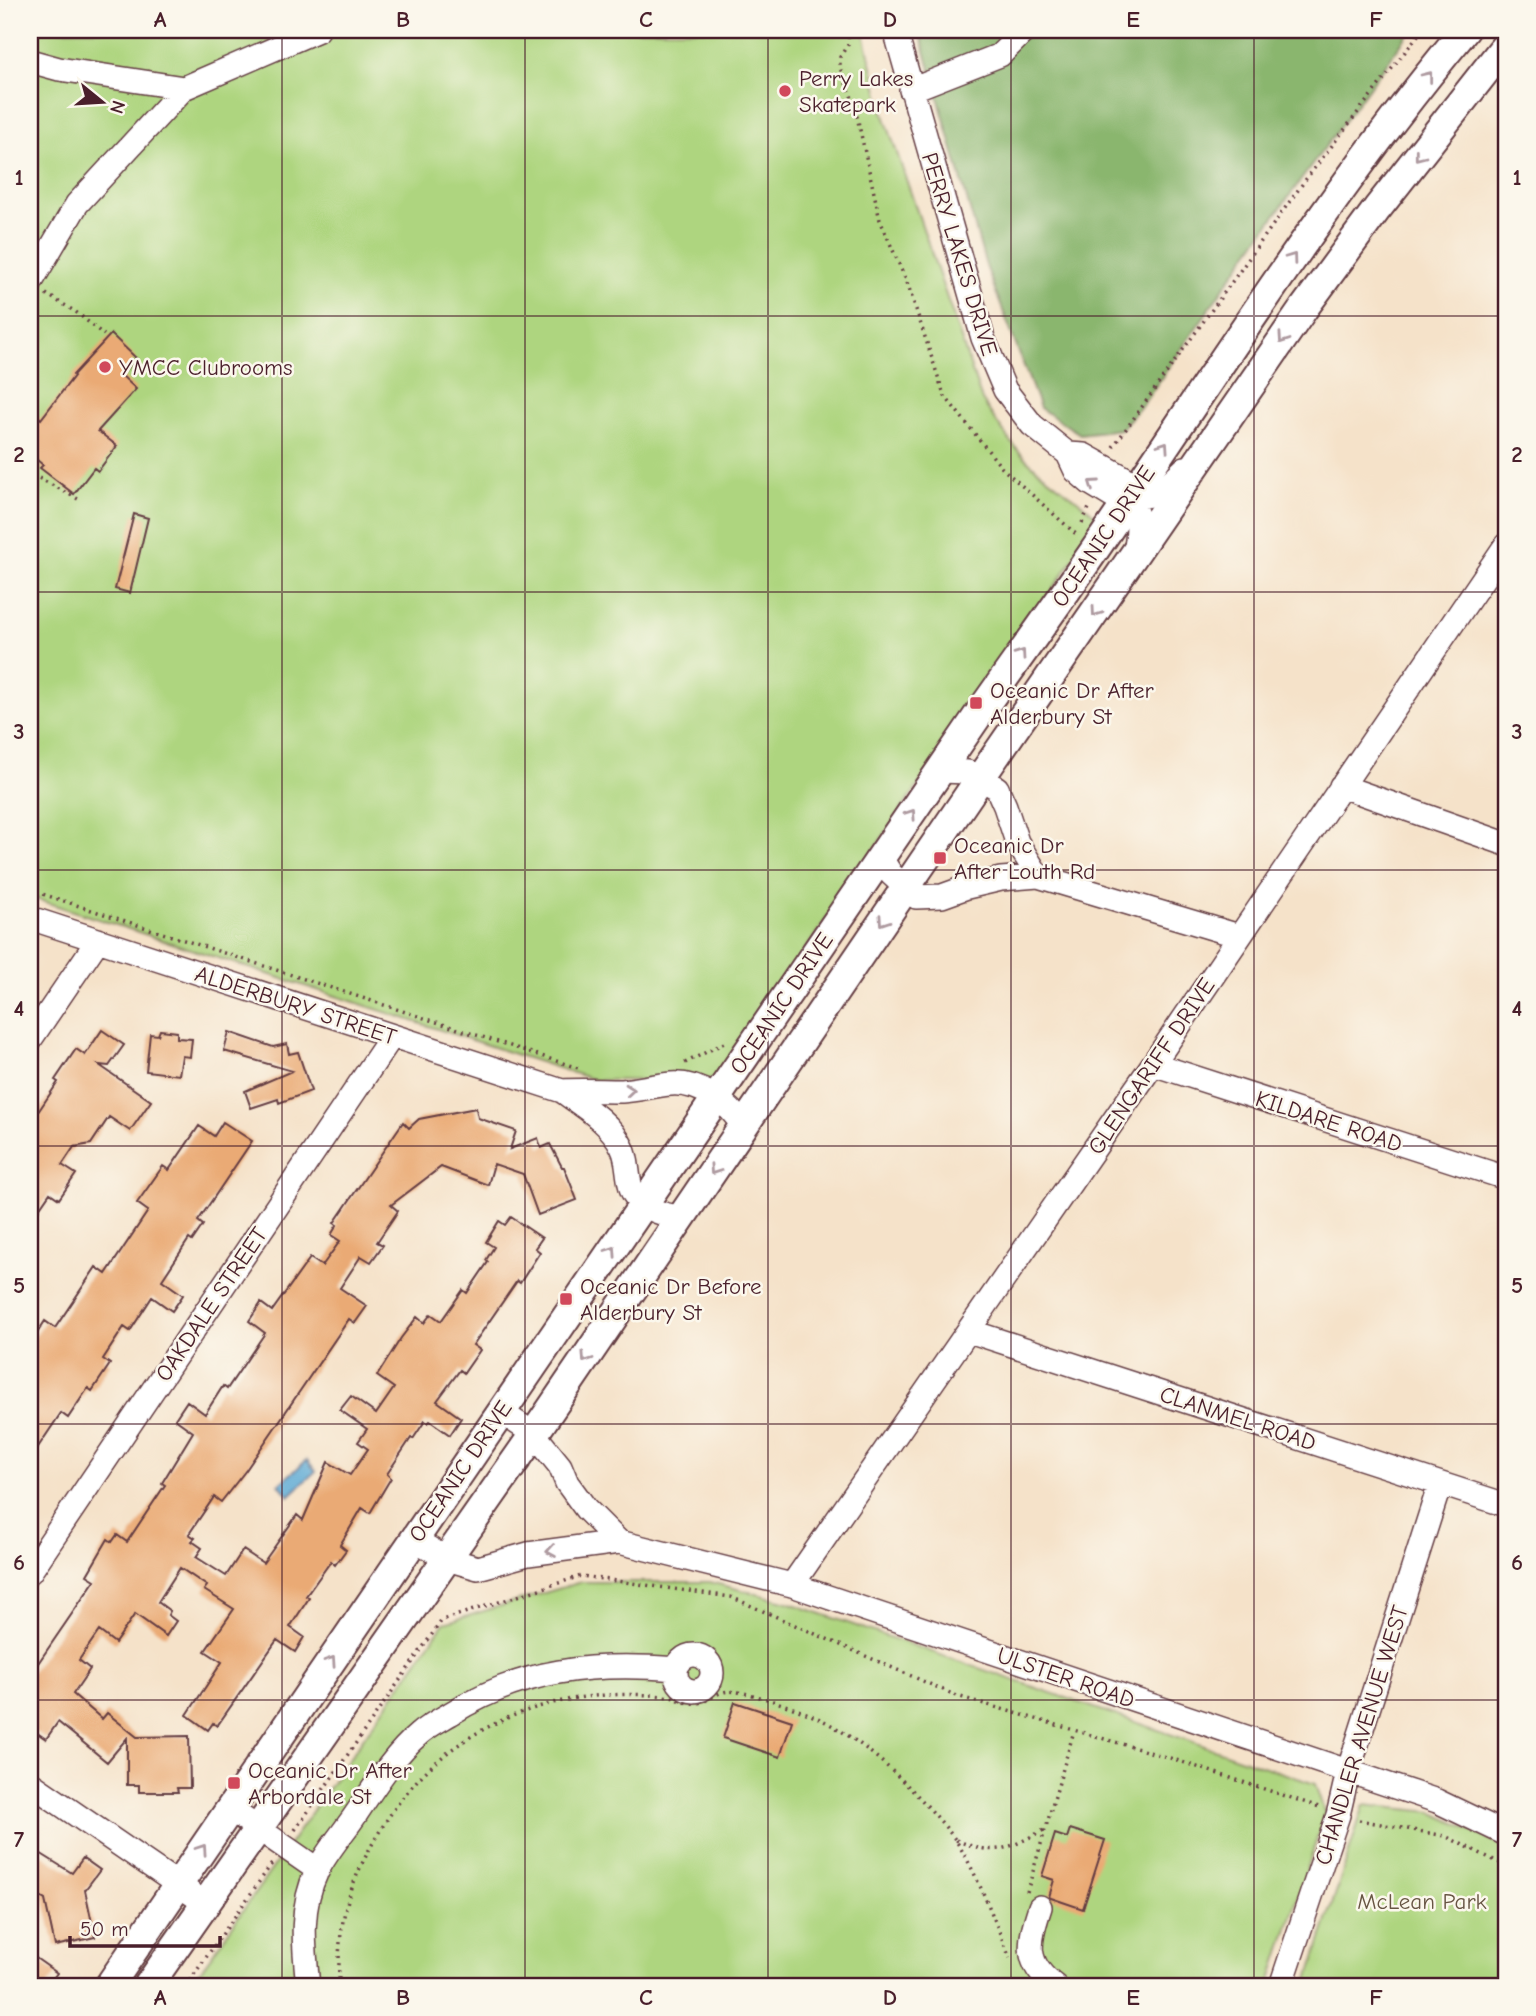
<svg xmlns="http://www.w3.org/2000/svg" width="1536" height="2016" font-family="'Comic Neue',sans-serif">
  <style>
    .green { fill: #aed57f; stroke: #7c7a55; stroke-width: 2 }
    .forest { fill: #8ab66e; stroke: #6a6a4c; stroke-width: 2 }
    .water { fill: #5ba9d4; stroke: #526480; stroke-width: 2 }
    .building { fill: #eaaa74 }
    .lines { fill: none; stroke-linecap: round; stroke-linejoin: round }
    .minor-casing { stroke: #643c43; stroke-width: 26 }
    .major-casing { stroke: #643c43; stroke-width: 32 }
    .path { stroke: #643c43; stroke-width: 3.5; stroke-dasharray: 2 5; stroke-linecap: butt }
    .minor { stroke: #fff; stroke-width: 23 }
    .major { stroke: #fff; stroke-width: 28 }
    .oneway { stroke: #ae9aa0 }
    .grid { fill: none; stroke: #4a1f2b; stroke-width: 2; stroke-opacity: 0.55 }
    .poi-dot { fill: #d1495b; stroke: #fbf7ec; stroke-width: 2.5 }
    .labels { text-anchor: middle; stroke-width: 5; stroke-linejoin: round; paint-order: stroke }
    .poi-label { font-size: 23px; fill: #4a1f2b; stroke: #fbf7ec; text-anchor: start }
    .street-label { font-size: 23px; fill: #4a1f2b; stroke: #fbf7ec }
    .park-label { font-size: 23px; fill: #685644; stroke: #fbf7ec }
    .neatline { fill: none; stroke: #4a1f2b; stroke-width: 2.5 }
    .grid-label { font-size: 23px; text-anchor: middle; font-weight: bold; fill: #4a1f2b }
  </style>
  <rect width="100%" height="100%" fill="#fbf7ec"/>
  <filter id="ink" filterUnits="userSpaceOnUse"><feTurbulence type="fractalNoise" baseFrequency=".0143" numOctaves="2"/><feDisplacementMap in="SourceGraphic" scale="14" xChannelSelector="R" yChannelSelector="G"/><feConvolveMatrix kernelMatrix="1 2 1 2 8 2 1 2 1" color-interpolation-filters="sRGB"/></filter>
  <filter id="wash" filterUnits="userSpaceOnUse"><feTurbulence type="fractalNoise" baseFrequency=".00686" numOctaves="4" result="noise"/><feDisplacementMap in="SourceGraphic" scale="28" xChannelSelector="R" yChannelSelector="G"/><feGaussianBlur stdDeviation="1.57" result="paint"/><feColorMatrix in="noise" values="0 0 0 0 0 0 0 0 0 0 0 0 0 0 0 0 0 1.4 0 .05"/><feComposite in="paint" operator="in"/></filter>
  <g filter="url(#wash)">
    <rect width="100%" height="100%" fill="#f5e2c9"/>
    <!-- green -->
    <path class="green" d="M 30,30 L 863,30 L 884,115 L 982,400 C 995,420 1008,440 1024,457 C 1047,481 1077,496 1100,520 L 719,1076 L 709,1081 L 595,1080 L 30,897 Z
      M 581,1582 L 710,1582 L 784,1601 L 1315,1784 L 1325,1814 L 1269,1986 L 190,1986 L 444,1623 Z
      M 1364,1805 L 1432,1812 L 1506,1847 L 1506,1986 L 1306,1986 Z"/>
    <!-- forest -->
    <path class="forest" d="M 919,30 L 1411,30 L 1257,240 L 1144,403 L 1121,429 L 1080,434 L 1040,408 L 986,266 Z"/>
    <!-- water -->
    <path class="water" d="M 307,1460 L 316,1471 L 289,1496 L 279,1484 Z"/>
    <g id="blocks">
      <!-- building -->
      <path class="building" d="M 111,334 L 136,358 L 121,375 L 136,389 L 98,431 L 117,446 L 98,471 L 94,468 L 74,494 L 40,468 L 43,465 L 30,454 L 30,410 L 41,419 L 74,376 L 73,375 Z
        M 134,514 L 148,518 L 130,593 L 115,589 Z
        M 102,1030 L 124,1045 L 109,1066 L 99,1065 L 151,1101 L 130,1131 L 109,1117 L 91,1144 L 74,1147 L 62,1165 L 76,1174 L 59,1199 L 50,1193 L 30,1222 L 30,1124 L 58,1082 L 55,1080 L 76,1049 L 85,1055 Z
        M 160,1030 L 177,1032 L 177,1038 L 192,1039 L 190,1057 L 182,1056 L 179,1075 L 146,1071 L 150,1034 L 158,1035 Z
        M 229,1032 L 273,1047 L 287,1044 L 289,1054 L 298,1052 L 311,1091 L 279,1103 L 278,1099 L 251,1108 L 245,1091 L 292,1071 L 224,1051 Z
        M 476,1108 L 478,1118 L 516,1131 L 510,1149 L 538,1138 L 541,1148 L 550,1144 L 562,1167 L 564,1167 L 577,1200 L 538,1215 L 523,1174 L 494,1164 L 488,1185 L 441,1167 L 391,1205 L 398,1211 L 377,1242 L 383,1245 L 371,1262 L 361,1256 L 340,1288 L 367,1306 L 355,1323 L 349,1319 L 246,1470 L 221,1502 L 214,1497 L 189,1534 L 195,1538 L 192,1541 L 202,1548 L 196,1557 L 226,1576 L 243,1550 L 263,1563 L 297,1515 L 303,1520 L 328,1462 L 350,1475 L 368,1449 L 358,1442 L 367,1429 L 340,1410 L 351,1396 L 376,1414 L 394,1388 L 377,1376 L 401,1338 L 417,1317 L 424,1323 L 431,1314 L 441,1321 L 463,1290 L 467,1293 L 488,1262 L 486,1260 L 494,1247 L 486,1242 L 499,1221 L 505,1225 L 511,1217 L 542,1238 L 535,1248 L 540,1252 L 520,1283 L 517,1281 L 473,1345 L 480,1350 L 464,1373 L 460,1370 L 437,1401 L 461,1418 L 450,1435 L 430,1421 L 428,1423 L 425,1421 L 413,1439 L 411,1438 L 387,1474 L 391,1478 L 370,1513 L 362,1508 L 340,1545 L 346,1550 L 335,1565 L 331,1561 L 306,1596 L 309,1598 L 290,1627 L 304,1637 L 295,1652 L 277,1640 L 217,1726 L 213,1723 L 208,1730 L 187,1715 L 222,1662 L 205,1651 L 234,1609 L 204,1590 L 207,1586 L 180,1568 L 158,1602 L 170,1611 L 168,1615 L 176,1621 L 166,1636 L 135,1614 L 115,1643 L 99,1631 L 79,1660 L 90,1669 L 73,1694 L 102,1719 L 107,1713 L 137,1737 L 189,1736 L 190,1788 L 177,1788 L 178,1792 L 139,1792 L 139,1785 L 127,1785 L 127,1738 L 107,1762 L 58,1722 L 46,1739 L 30,1728 L 30,1675 L 95,1580 L 87,1575 L 108,1539 L 112,1542 L 117,1535 L 127,1542 L 165,1485 L 162,1483 L 193,1432 L 175,1419 L 187,1401 L 205,1414 L 223,1386 L 227,1389 L 265,1333 L 249,1321 L 261,1303 L 272,1311 L 310,1258 L 322,1266 L 340,1241 L 331,1235 L 337,1225 L 334,1223 L 403,1122 L 409,1128 L 419,1119 Z
        M 223,1122 L 252,1141 L 198,1221 L 203,1225 L 192,1241 L 189,1239 L 162,1280 L 183,1295 L 172,1311 L 152,1297 L 130,1331 L 124,1327 L 103,1359 L 110,1364 L 92,1391 L 88,1388 L 68,1418 L 61,1413 L 30,1459 L 30,1344 L 45,1321 L 55,1328 L 96,1267 L 106,1274 L 148,1211 L 137,1203 L 163,1166 L 169,1170 L 199,1126 L 214,1136 Z
        M 735,1702 L 792,1721 L 780,1757 L 723,1738 Z
        M 1070,1829 L 1105,1840 L 1083,1909 L 1051,1898 L 1049,1897 L 1054,1880 L 1042,1876 L 1055,1834 L 1067,1838 Z
        M 30,1847 L 72,1873 L 83,1858 L 100,1870 L 85,1890 L 95,1937 L 55,1946 L 45,1900 L 30,1891 Z
        M 30,1954 L 57,1973 L 47,1986 L 30,1986 Z"/>
    </g>
  </g>
  <g filter="url(#ink)">
    <use href="#blocks" fill-opacity="0" stroke="#643c43" stroke-width="2"/>
    <g class="lines">
      <!-- minor casing -->
      <g class="minor-casing">
        <path id="minor" d="M 895,30 L 983,338 L 1005,390 L 1032,425 L 1068,454 L 1076,471 L 1090,483 L 1113,497 L 1129,499 L 1150,495 L 1166,486 L 1185,468
          M 30,61 L 59,69 L 184,88
          M 911,90 L 1000,55 L 1025,30
          M 30,284 L 77,204 L 184,88 L 318,30
          M 1068,454 L 1084,455 L 1125,478 C 1128,492 1134,504 1137,516 C 1140,529 1136,543 1135,556
          M 940,771 L 968,772 L 997,788 L 1005,806 L 1017,842 L 1038,876
          M 1341,786 L 1506,844
          M 881,858 L 891,874 L 916,897 L 942,896 L 967,887 L 1001,879 L 1038,876 L 1239,936
          M 30,918 L 562,1091 C 583,1106 611,1123 622,1147 C 628,1158 627,1172 630,1184 C 634,1206 662,1216 682,1217
          M 30,1040 L 98,940
          M 1153,1064 L 1506,1178
          M 562,1091 C 582,1090 602,1091 622,1091 C 639,1090 655,1085 671,1084 C 699,1082 730,1103 743,1127
          M 969,1331 L 1506,1505
          M 501,1412 L 534,1434 L 560,1466 L 567,1483 L 586,1509 L 619,1542
          M 414,1539 L 447,1559 L 478,1568 L 528,1554 L 619,1542 L 792,1585 L 1437,1801 L 1506,1834
          M 30,1572 L 392,1036
          M 792,1585 L 1153,1064 L 1506,545
          M676 1673a18 18 0 1 1 36 0a18 18 0 1 1-36 0Z
          M 30,1783 L 205,1903
          M 230,1809 L 318,1870
          M 1040,1907 C 1029,1941 1023,1963 1055,1986
          M 308,1986 C 304,1947 299,1908 317,1871 C 327,1851 344,1832 356,1814 C 375,1786 393,1756 419,1734 C 428,1726 440,1720 450,1714 C 521,1669 594,1662 676,1669
          M 1281,1986 L 1338,1815 L 1348,1772 L 1440,1484"/>
      </g>
      <!-- major casing -->
      <g class="major-casing">
        <path id="major" d="M 109,1986 L 983,708 C 1026,647 1070,587 1111,526 C 1226,357 1335,186 1465,30
          M 148,1986 L 534,1434 L 981,777 L 1304,308 L 1377,209 L 1506,45"/>
      </g>
      <!-- path -->
      <path class="path" d="M 849,30 L 848,44 L 840,57 L 840,68 L 854,103 L 880,220 L 908,285 L 944,395 L 1002,468 L 1077,535
        M 46,294 L 76,312 L 104,335
        M 1113,447 L 1306,179 L 1422,30
        M 30,468 L 35,476 L 78,499
        M 1082,523 L 1089,508
        M 30,890 L 578,1068
        M 685,1063 L 724,1043
        M 1359,1820 L 1445,1836 L 1506,1866
        M 295,1830 L 442,1620 L 581,1576 L 731,1597 L 957,1696 L 1170,1758 L 1319,1807
        M 956,1840 C 998,1858 1008,1848 1046,1829
        M 1027,1892 L 1074,1731
        M 186,1986 L 273,1862
        M 340,1986 C 338,1978 339,1969 339,1960 C 340,1921 349,1888 367,1854 C 385,1819 410,1783 441,1758 C 486,1720 549,1698 607,1695 C 627,1694 650,1694 670,1697 C 677,1698 683,1703 690,1703 C 705,1705 711,1695 724,1692 C 741,1687 803,1711 820,1719 C 866,1741 924,1798 954,1838 C 976,1869 995,1923 1010,1958"/>
      <!-- minor -->
      <use href="#minor" class="minor"/>
      <!-- major -->
      <use href="#major" class="major"/>
    </g>
    <!-- one-way arrows -->
    <defs><path id="oneway-chevron" d="M-2-3.5L2.5 0L-2 3.5" fill="none" stroke-width="1.6" stroke-linecap="round" stroke-linejoin="round" transform="scale(1.75)"/></defs>
    <g class="oneway">
      <use href="#oneway-chevron" transform="translate(1428 76) rotate(-52)"/>
      <use href="#oneway-chevron" transform="translate(1419 156) rotate(128)"/>
      <use href="#oneway-chevron" transform="translate(1292 258) rotate(-54)"/>
      <use href="#oneway-chevron" transform="translate(1283 339) rotate(124)"/>
      <use href="#oneway-chevron" transform="translate(1164 446) rotate(-56)"/>
      <use href="#oneway-chevron" transform="translate(1093 484) rotate(-145)"/>
      <use href="#oneway-chevron" transform="translate(1096 612) rotate(125)"/>
      <use href="#oneway-chevron" transform="translate(1021 654) rotate(-55)"/>
      <use href="#oneway-chevron" transform="translate(911 814) rotate(-56)"/>
      <use href="#oneway-chevron" transform="translate(883 921) rotate(124)"/>
      <use href="#oneway-chevron" transform="translate(630 1090) rotate(-5)"/>
      <use href="#oneway-chevron" transform="translate(714 1170) rotate(124)"/>
      <use href="#oneway-chevron" transform="translate(612 1251) rotate(-56)"/>
      <use href="#oneway-chevron" transform="translate(586 1358) rotate(124)"/>
      <use href="#oneway-chevron" transform="translate(551 1551) rotate(171)"/>
      <use href="#oneway-chevron" transform="translate(331 1661) rotate(-56)"/>
      <use href="#oneway-chevron" transform="translate(202 1849) rotate(-56)"/>
    </g>
  </g>
  <!-- grid -->
  <path class="grid" d="M 282,30 L 282,1986M 525,30 L 525,1986M 768,30 L 768,1986M 1011,30 L 1011,1986M 1254,30 L 1254,1986M 30,316 L 1506,316M 30,592 L 1506,592M 30,870 L 1506,870M 30,1146 L 1506,1146M 30,1424 L 1506,1424M 30,1700 L 1506,1700"/>
  <!-- markers -->
  <g class="poi-dot">
    <circle cx="785" cy="91" r="7"/>
    <circle cx="105" cy="367" r="7"/>
    <rect x="969" y="696" width="14" height="14" rx="3.5"/>
    <rect x="933" y="851" width="14" height="14" rx="3.5"/>
    <rect x="559" y="1292" width="14" height="14" rx="3.5"/>
    <rect x="227" y="1776" width="14" height="14" rx="3.5"/>
  </g>
  <g class="labels">
    <!-- poi labels -->
    <g class="poi-label">
      <text x="799" y="86">Perry Lakes<tspan x="799" dy="26">Skatepark</tspan></text>
      <text x="119" y="375">YMCC Clubrooms</text>
      <text x="990" y="698">Oceanic Dr After<tspan x="990" dy="26">Alderbury St</tspan></text>
      <text x="954" y="853">Oceanic Dr<tspan x="954" dy="26">After Louth Rd</tspan></text>
      <text x="580" y="1294">Oceanic Dr Before<tspan x="580" dy="26">Alderbury St</tspan></text>
      <text x="248" y="1778">Oceanic Dr After<tspan x="248" dy="26">Arbordale St</tspan></text>
    </g>
    <!-- street labels -->
    <g class="street-label">
      <text transform="translate(960 254) rotate(73)" y="8">PERRY LAKES DRIVE</text>
      <text transform="translate(1103 536) rotate(-56)" y="8">OCEANIC DRIVE</text>
      <text transform="translate(781 1003) rotate(-56)" y="8">OCEANIC DRIVE</text>
      <text transform="translate(296 1005) rotate(18)" y="8">ALDERBURY STREET</text>
      <text transform="translate(1151 1066) rotate(-56)" y="8">GLENGARIFF DRIVE</text>
      <text transform="translate(1329 1121) rotate(18)" y="8">KILDARE ROAD</text>
      <text transform="translate(211 1304) rotate(-56)" y="8">OAKDALE STREET</text>
      <text transform="translate(1238 1418) rotate(18)" y="8">CLANMEL ROAD</text>
      <text transform="translate(460 1471) rotate(-56)" y="8">OCEANIC DRIVE</text>
      <text transform="translate(1066 1677) rotate(19)" y="8">ULSTER ROAD</text>
      <text transform="translate(1361 1735) rotate(-73)" y="8">CHANDLER AVENUE WEST</text>
    </g>
    <!-- park labels -->
    <g class="park-label">
      <text x="1422" y="1909">McLean Park</text>
    </g>
  </g>
  <!-- margin -->
  <rect width="1536" height="2016" fill="none" stroke="#fbf7ec" stroke-width="77"/>
  <!-- north arrow -->
  <g transform="translate(102 102) rotate(108)" stroke="#fbf7ec" stroke-width="5" paint-order="stroke">
  <path d="M0-5L12 26L0 18L-12 26Z" fill="#4a1f2b"/>
  <text y="-10" font-size="19" font-weight="bold" text-anchor="middle" fill="#4a1f2b">N</text>
  </g>
  <!-- scale -->
  <path d="M70 1936v10h150v-10" fill="none" stroke="#4a1f2b" stroke-width="3.5"/>
  <text x="80" y="1936" font-size="21" fill="#4a1f2b" stroke="#fbf7ec" stroke-width="5" paint-order="stroke">50 m</text>
  <rect x="38" y="38" width="1460" height="1940" class="neatline"/>
  <g class="grid-label">
    <text x="160" y="27">A</text>
    <text x="403" y="27">B</text>
    <text x="646" y="27">C</text>
    <text x="890" y="27">D</text>
    <text x="1133" y="27">E</text>
    <text x="1376" y="27">F</text>
    <text x="19" y="185">1</text>
    <text x="1517" y="185">1</text>
    <text x="19" y="462">2</text>
    <text x="1517" y="462">2</text>
    <text x="19" y="739">3</text>
    <text x="1517" y="739">3</text>
    <text x="19" y="1016">4</text>
    <text x="1517" y="1016">4</text>
    <text x="19" y="1293">5</text>
    <text x="1517" y="1293">5</text>
    <text x="19" y="1570">6</text>
    <text x="1517" y="1570">6</text>
    <text x="19" y="1847">7</text>
    <text x="1517" y="1847">7</text>
    <text x="160" y="2005">A</text>
    <text x="403" y="2005">B</text>
    <text x="646" y="2005">C</text>
    <text x="890" y="2005">D</text>
    <text x="1133" y="2005">E</text>
    <text x="1376" y="2005">F</text>
  </g>
</svg>
